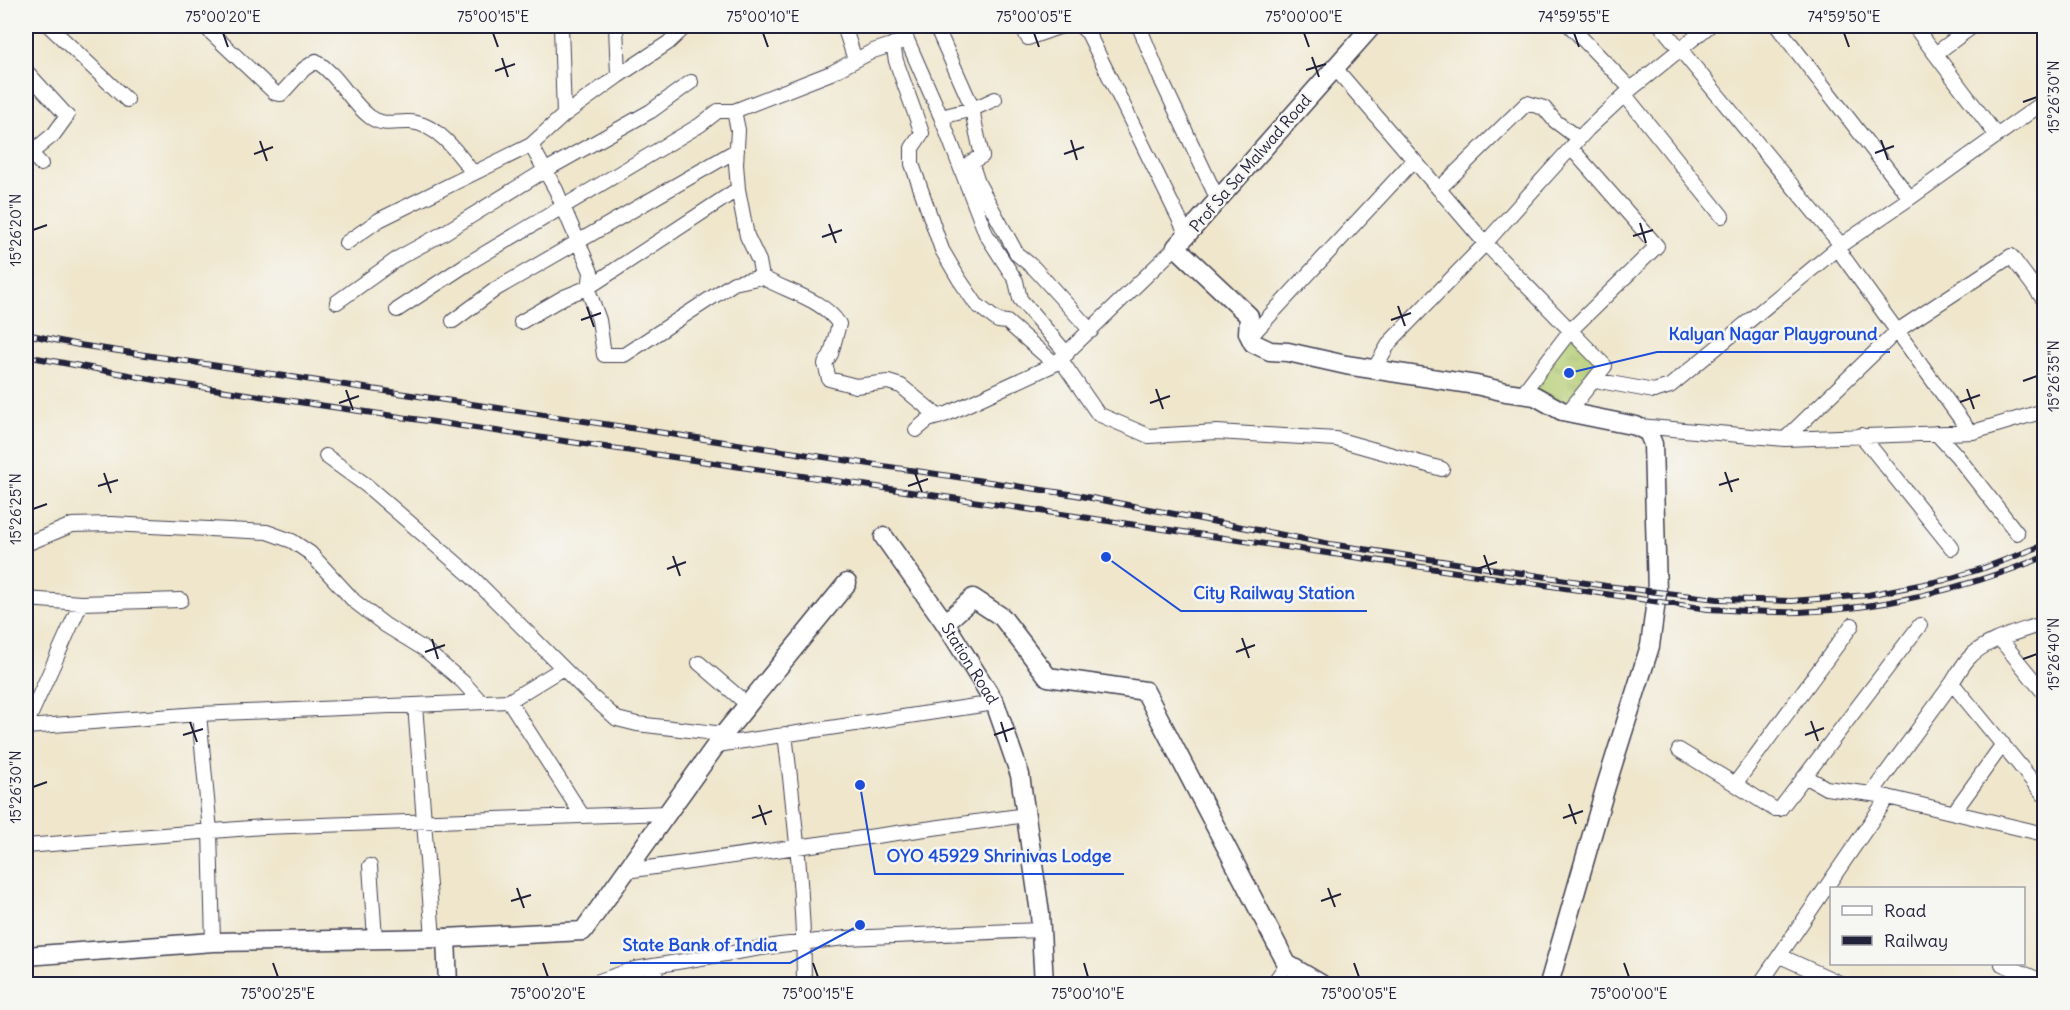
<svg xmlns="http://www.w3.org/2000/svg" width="2070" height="1010" font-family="Delius,sans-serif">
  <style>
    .park { fill: url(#park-tufts); stroke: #6a7756; stroke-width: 1.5 }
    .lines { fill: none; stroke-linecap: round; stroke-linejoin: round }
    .street-casing { stroke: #413f51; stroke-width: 16 }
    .secondary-casing { stroke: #413f51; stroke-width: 21 }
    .street { stroke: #fff; stroke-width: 14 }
    .secondary { stroke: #fff; stroke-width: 18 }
    .rail-casing { stroke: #22223b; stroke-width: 6 }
    .rail { stroke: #f6f6f2; stroke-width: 4; stroke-dasharray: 11; stroke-linecap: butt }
    .ticks { fill: none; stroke: #22223b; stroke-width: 2 }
    .labels { text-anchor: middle; stroke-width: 5; stroke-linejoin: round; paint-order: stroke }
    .street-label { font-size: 16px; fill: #22223b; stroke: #f6f6f2 }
    .leader { fill: none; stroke: #1d4ed8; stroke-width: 2 }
    .callout-dot { fill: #1d4ed8; stroke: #f6f6f2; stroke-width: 2 }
    .callout-label { font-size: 18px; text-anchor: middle; font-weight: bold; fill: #1d4ed8; stroke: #f6f6f2; stroke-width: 5; stroke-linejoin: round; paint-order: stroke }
    .neatline { fill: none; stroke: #22223b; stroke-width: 2 }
    .ticks-label { font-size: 15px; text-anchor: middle; fill: #22223b }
  </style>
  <defs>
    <pattern id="park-tufts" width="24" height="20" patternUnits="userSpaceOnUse" patternTransform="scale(1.5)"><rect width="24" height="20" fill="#b3cc71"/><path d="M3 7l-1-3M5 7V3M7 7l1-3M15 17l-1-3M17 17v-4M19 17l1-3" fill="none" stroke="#9aaf63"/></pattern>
  </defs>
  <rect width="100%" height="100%" fill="#f6f6f2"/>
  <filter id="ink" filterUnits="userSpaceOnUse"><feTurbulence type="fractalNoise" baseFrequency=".0167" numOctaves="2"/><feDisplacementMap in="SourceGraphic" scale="12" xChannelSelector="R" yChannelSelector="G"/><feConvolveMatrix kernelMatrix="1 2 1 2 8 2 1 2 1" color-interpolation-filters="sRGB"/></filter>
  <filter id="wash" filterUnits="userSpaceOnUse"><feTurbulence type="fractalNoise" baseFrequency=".008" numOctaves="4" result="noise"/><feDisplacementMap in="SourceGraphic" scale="24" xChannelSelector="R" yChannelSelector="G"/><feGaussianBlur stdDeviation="1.35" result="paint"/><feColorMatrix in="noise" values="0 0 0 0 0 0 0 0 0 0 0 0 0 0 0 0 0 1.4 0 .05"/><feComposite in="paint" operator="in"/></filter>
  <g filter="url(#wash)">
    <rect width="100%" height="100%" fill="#efe6cc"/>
    <!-- park -->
    <path class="park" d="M 1570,331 L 1605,366 L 1568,412 L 1522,394 Z"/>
  </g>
  <g filter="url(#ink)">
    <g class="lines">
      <!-- street casing -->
      <g class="street-casing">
        <path id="street" d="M 49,26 L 127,100
          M 204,26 L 275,93 L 281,94 L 304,69 L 316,61 C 340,77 349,101 370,117 C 384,127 396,121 410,122 C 438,124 458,153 473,173
          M 561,26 L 564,115
          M 616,26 L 618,76
          M 844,26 L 855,60
          M 901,26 L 941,117 L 986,234 L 1016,281 L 1020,299 L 1067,354
          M 936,26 L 973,109 L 974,120 L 982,156 L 971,162 L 978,183 L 1017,254 L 1034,268 L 1091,331
          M 1022,26 L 1028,38 L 1062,26
          M 1080,26 L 1088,33 L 1187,235
          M 1139,26 L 1159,75 L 1218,200
          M 1570,26 L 1631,89
          M 1661,26 L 1841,245
          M 1777,26 L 1910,198 L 2044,102
          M 1914,26 L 1997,136
          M 907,40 L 873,51 L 831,73 L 734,111 L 738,130 L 736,164 L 738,189 L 747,236 L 759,261 L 762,277 C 787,292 823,299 839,324 L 831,354 L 825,364 L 829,379 L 856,386 L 888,382 L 901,386 L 939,417
          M 893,44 L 896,61 L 922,133 L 912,148 L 912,164 L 942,250 L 959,279 L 976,304 L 998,321 L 1007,322 L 1055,364
          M 1935,54 L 1973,26
          M 1335,68 L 1485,243 L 1605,366 L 1568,412
          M 26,71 L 67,116 L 54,134 L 31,153
          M 1625,95 L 1722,216
          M 941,117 L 973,109 L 995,99
          M 531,145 L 556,190 L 591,272 L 589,292 L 599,320 L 604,355 L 624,355 L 734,283 L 762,277
          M 26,148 L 41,164
          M 1439,189 L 1527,103 L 1544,108 L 1555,121 L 1579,139
          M 346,243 L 379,220 L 531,145 L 564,115 L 618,76 L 668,43 L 686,26
          M 1837,248 L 1970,432
          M 337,302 L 400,257 L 442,234 L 544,171 L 651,111 L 691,82
          M 397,310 L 467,264 L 700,125 L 718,111 L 734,111
          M 453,321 L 496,289 L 737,150
          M 521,322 L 564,297 L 589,287 L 738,189
          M 1250,337 L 1414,160
          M 1061,360 L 1098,414 L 1149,436 L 1217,432 L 1336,439 L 1442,469
          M 1374,369 L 1390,342 L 1480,249 L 1587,130 L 1631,89 L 1709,26
          M 1594,380 L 1654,391 L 1670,386 L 1841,245 L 1910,198
          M 1522,394 L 1570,331 L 1657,246 L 1571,148
          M 1639,426 L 1785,439 L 1973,432 L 2044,411
          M 916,430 L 928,420 L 947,414 L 1055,364 L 1176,247
          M 1936,433 L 1957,456 L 2017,533
          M 1861,435 L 1952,548
          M 1785,439 L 1897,331 L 2011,256 L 2044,300
          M 326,456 L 366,485 L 470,575 L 590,695 L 617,719 L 637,724 L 724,734
          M 26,544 L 72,525 L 111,524 L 267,532 L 292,541 L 310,553 L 354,601 L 385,625 L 424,649 L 463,682 L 481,702
          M 26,599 L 81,603 L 181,600
          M 1852,625 L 1735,784 L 1774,809 L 1780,809 L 1920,625
          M 2000,639 L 2044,693
          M 699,663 L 748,705
          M 1952,683 C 1957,675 1962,666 1968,659 C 1985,639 2020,632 2044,623
          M 509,701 L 582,815
          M 415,705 L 433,938
          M 199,714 L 210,831 L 213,942
          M 26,725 L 81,603
          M 26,727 L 199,714 L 509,701 L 563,668
          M 785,734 C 795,818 804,900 804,984
          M 717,745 L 995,703
          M 1679,750 L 1735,784
          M 1805,776 L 1826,788 L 1879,795 L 2044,834
          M 1871,794 L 1952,683 L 2044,795
          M 1954,812 L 2003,744
          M 26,846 L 263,827 L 668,813
          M 370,866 L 375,939
          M 626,871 L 1026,815
          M 1780,956 L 1842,984
          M 2002,964 L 2044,982
          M 654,966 L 657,984
          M 590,984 L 635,969 L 780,945 L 846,938 L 1040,930
          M 1273,984 L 1287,964
          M 1760,984 L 1888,797"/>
      </g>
      <!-- secondary casing -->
      <g class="secondary-casing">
        <g id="secondary">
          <path d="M 1372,26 L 1176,247 L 1249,316 L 1248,333 L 1253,343 L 1270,351 L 1288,352 L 1346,365 L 1476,385 L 1506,392 L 1535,396 L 1562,411 L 1636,426 L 1648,432 L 1653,444 L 1657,593 L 1650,646 L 1606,786 L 1549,984"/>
          <path id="s1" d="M 884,537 L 945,623 L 995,703 L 1020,775 L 1040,913 L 1044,984"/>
          <path d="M 945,623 L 973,598 L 1002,617 L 1048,677 L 1145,691 L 1287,964 L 1321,984"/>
          <path d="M 446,938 L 583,931 L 724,734 L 847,583"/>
          <path d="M 26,956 L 213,942 L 446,938 L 448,984"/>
        </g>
      </g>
      <!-- street -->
      <use href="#street" class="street"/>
      <!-- secondary -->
      <use href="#secondary" class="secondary"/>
      <!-- rail casing -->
      <g class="rail-casing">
        <path id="rail" d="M 26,334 L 79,345 L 1076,495 L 1330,544 L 1606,586 L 1717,599 L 1792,601 L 1868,595 L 1945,580 L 1984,568 L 2044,545
          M 26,356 L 161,381 L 312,404 L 1708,609 C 1738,610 1769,613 1799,612 C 1884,609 1966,588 2044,557"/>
      </g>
      <!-- rail -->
      <use href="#rail" class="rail"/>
    </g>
  </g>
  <!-- ticks -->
  <path class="ticks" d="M 223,33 L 228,47M 493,33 L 498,47M 763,33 L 768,47M 1034,33 L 1039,47M 1304,33 L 1309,47M 1574,33 L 1579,47M 1844,33 L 1849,47M 1312,57 L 1319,77M 502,58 L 508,77M 1306,70 L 1326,64M 495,71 L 515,64M 2023,102 L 2037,97M 1071,140 L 1077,160M 1881,140 L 1888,160M 260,141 L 267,161M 1875,153 L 1894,146M 254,154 L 273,147M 1064,154 L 1084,147M 1640,223 L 1646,243M 829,224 L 836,243M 33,230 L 47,225M 1633,236 L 1653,230M 822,237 L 842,230M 1398,306 L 1405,326M 587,307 L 594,327M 581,320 L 601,313M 1391,320 L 1411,313M 2023,381 L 2037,376M 1156,389 L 1163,409M 1967,389 L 1974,409M 346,390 L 353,410M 1960,402 L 1980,395M 339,403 L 359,396M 1150,403 L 1170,396M 1725,472 L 1732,492M 104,473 L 111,493M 915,473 L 922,492M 1719,485 L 1739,479M 98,486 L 118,480M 908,486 L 928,479M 33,509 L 47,504M 1484,555 L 1491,575M 673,556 L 680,576M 667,569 L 686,562M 1477,569 L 1497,562M 1242,638 L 1249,658M 432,639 L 438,659M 425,652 L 445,645M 1236,652 L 1255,645M 2023,659 L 2037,654M 1811,721 L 1818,741M 190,722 L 197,742M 1001,722 L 1007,742M 183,735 L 203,729M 994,735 L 1014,728M 1805,735 L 1824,728M 33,787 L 47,782M 1569,804 L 1576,824M 759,805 L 766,825M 752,818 L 772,811M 1563,818 L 1583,811M 517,888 L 524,908M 1328,888 L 1335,907M 511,901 L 531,895M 1321,901 L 1341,894M 273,963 L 278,977M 543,963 L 548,977M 813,963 L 818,977M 1084,963 L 1088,977M 1354,963 L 1359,977M 1624,963 L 1629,977"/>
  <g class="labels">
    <!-- street labels -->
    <g class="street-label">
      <text transform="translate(1250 163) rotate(-49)" y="6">Prof Sa Sa Malwad Road</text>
      <text dy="6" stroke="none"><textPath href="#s1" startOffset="153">Station Road</textPath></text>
    </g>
  </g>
  <!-- callouts -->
  <path class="leader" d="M1569 373L1657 352H1890M1106 557L1181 611H1367M860 785L875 874H1124M860 925L790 963H610"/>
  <g class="callout-dot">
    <circle cx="1569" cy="373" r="6"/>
    <circle cx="1106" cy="557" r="6"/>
    <circle cx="860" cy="785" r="6"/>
    <circle cx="860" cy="925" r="6"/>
  </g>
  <g class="callout-label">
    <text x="1773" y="340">Kalyan Nagar Playground</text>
    <text x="1274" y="599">City Railway Station</text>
    <text x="999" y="862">OYO 45929 Shrinivas Lodge</text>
    <text x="700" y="951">State Bank of India</text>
  </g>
  <!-- margin -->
  <rect width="2070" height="1010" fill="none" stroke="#f6f6f2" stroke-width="66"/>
  <!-- legend -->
  <rect x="1830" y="887" width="195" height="78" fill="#f6f6f2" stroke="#a1a1a9" stroke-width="1.5"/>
  <rect x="1842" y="906" width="30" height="9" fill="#ffffff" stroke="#a1a1a9" stroke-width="1.5"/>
  <text x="1884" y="917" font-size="18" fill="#22223b">Road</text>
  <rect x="1842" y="936" width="30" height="9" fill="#22223b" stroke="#a1a1a9" stroke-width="1.5"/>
  <text x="1884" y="947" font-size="18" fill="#22223b">Railway</text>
  <rect x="33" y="33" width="2004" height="944" class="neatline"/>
  <g class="ticks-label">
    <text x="223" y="22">75°00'20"E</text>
    <text x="493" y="22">75°00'15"E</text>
    <text x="763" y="22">75°00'10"E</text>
    <text x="1034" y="22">75°00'05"E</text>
    <text x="1304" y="22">75°00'00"E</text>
    <text x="1574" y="22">74°59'55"E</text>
    <text x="1844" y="22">74°59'50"E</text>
    <text transform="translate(2054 97) rotate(-90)" y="5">15°26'30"N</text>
    <text transform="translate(16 230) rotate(-90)" y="5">15°26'20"N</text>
    <text transform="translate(2054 376) rotate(-90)" y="5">15°26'35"N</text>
    <text transform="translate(16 509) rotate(-90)" y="5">15°26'25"N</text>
    <text transform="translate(2054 654) rotate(-90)" y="5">15°26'40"N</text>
    <text transform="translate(16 787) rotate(-90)" y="5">15°26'30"N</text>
    <text x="278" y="999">75°00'25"E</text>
    <text x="548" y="999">75°00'20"E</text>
    <text x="818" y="999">75°00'15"E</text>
    <text x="1088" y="999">75°00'10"E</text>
    <text x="1359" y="999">75°00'05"E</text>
    <text x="1629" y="999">75°00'00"E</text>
  </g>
</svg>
